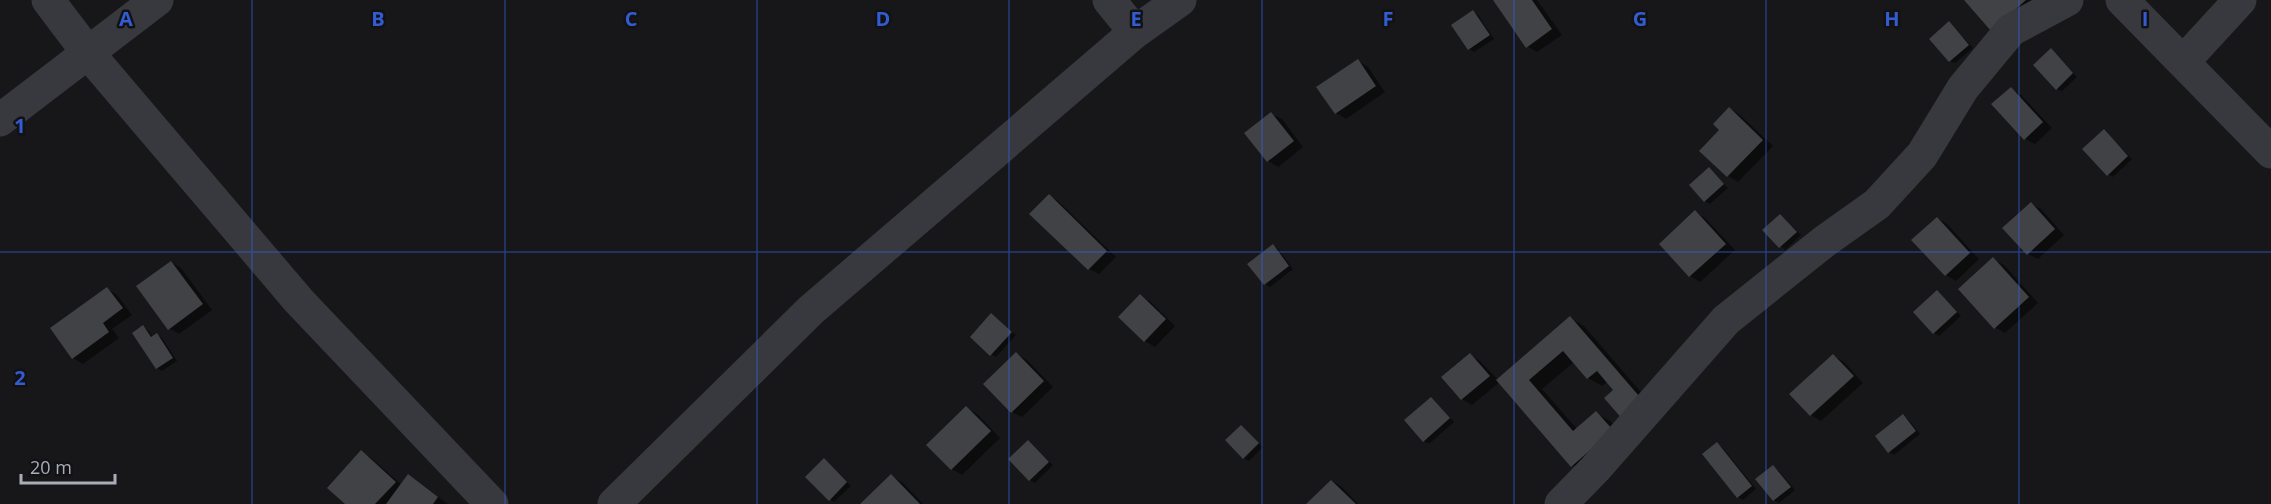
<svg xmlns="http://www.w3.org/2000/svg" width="2271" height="504" font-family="'Open Sans',sans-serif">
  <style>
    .shadow { fill: #0007 }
    .building { fill: #414246 }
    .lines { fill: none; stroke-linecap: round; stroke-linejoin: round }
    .minor { stroke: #38393e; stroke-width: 33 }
    .grid { fill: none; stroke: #325cd3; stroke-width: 1.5; stroke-opacity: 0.55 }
    .grid-label { font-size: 20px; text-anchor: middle; font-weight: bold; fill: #325cd3; stroke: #121214; stroke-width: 5; stroke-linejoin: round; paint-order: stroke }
  </style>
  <rect width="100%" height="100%" fill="#171719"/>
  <!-- shadow -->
  <path class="shadow" d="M 1495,0 L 1537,0 L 1562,35 L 1537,52 L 1527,46 Z
    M 1966,0 L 2037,0 L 2002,36 Z
    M 1473,12 L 1478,15 L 1494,39 L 1474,52 L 1469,49 Z
    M 1949,23 L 1973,48 L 1955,63 L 1950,61 Z
    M 2051,50 L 2077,77 L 2062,91 L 2057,89 Z
    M 1358,61 L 1368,67 L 1385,92 L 1346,119 L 1336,113 Z
    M 2011,89 L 2021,95 L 2052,128 L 2035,144 L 2025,139 Z
    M 1730,109 L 1740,115 L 1773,146 L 1738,182 L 1728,176 L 1701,150 L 1721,130 Z
    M 1271,114 L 1282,119 L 1303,147 L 1278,167 L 1268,161 Z
    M 2104,131 L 2132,159 L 2113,177 L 2108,174 Z
    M 1709,169 L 1728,188 L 1710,204 L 1705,201 Z
    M 1049,196 L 1059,202 L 1116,257 L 1099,274 L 1089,269 Z
    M 2031,204 L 2041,209 L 2064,235 L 2038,259 L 2028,254 Z
    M 1695,212 L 1705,218 L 1735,250 L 1700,282 L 1690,276 Z
    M 1780,215 L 1801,235 L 1785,250 L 1765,230 Z
    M 1937,218 L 1947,224 L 1979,259 L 1956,281 L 1946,275 L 1913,240 Z
    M 1273,246 L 1278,249 L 1293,269 L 1270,287 L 1265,284 Z
    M 1993,259 L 2004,265 L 2038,303 L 2005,333 L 1995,327 Z
    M 171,262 L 181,268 L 212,310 L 179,334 L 169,328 Z
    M 107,289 L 117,295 L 132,315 L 112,329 L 119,338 L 83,364 L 73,358 Z
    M 1937,292 L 1961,316 L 1939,336 L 1934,333 Z
    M 1140,296 L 1151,302 L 1175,326 L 1155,347 L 1145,341 Z
    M 996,318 L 1016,335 L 996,357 L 991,354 Z
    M 1570,318 L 1584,326 L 1658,412 L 1615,390 L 1608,381 L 1602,386 L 1588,378 L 1574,362 L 1542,389 L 1577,429 L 1596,413 L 1610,421 L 1626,439 L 1586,473 L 1572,465 L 1500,382 L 1472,405 L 1462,399 L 1470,355 L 1480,361 L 1498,380 Z
    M 143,327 L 148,330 L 153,337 L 157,335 L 162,338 L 177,361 L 162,371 L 157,368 L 134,333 Z
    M 1017,354 L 1027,360 L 1053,387 L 1022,417 L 1012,412 Z
    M 1834,356 L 1844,362 L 1863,383 L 1821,421 L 1811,415 L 1791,394 Z
    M 1431,399 L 1454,422 L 1429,444 L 1424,441 Z
    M 967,408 L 977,414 L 1000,438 L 962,475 L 952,469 L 928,445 Z
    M 1903,416 L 1908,419 L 1920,434 L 1894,455 L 1889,452 Z
    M 1241,426 L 1263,447 L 1249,461 L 1244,458 Z
    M 1028,442 L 1053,465 L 1035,483 L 1030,480 Z
    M 1717,444 L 1722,447 L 1756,489 L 1743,500 L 1738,497 Z
    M 361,452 L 371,458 L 402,485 L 409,476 L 448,504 L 347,504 Z
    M 824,460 L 851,486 L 834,502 L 830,499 Z
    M 1773,467 L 1778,470 L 1795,490 L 1779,503 L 1774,500 Z
    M 891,476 L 902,482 L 923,504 L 863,504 Z
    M 1332,481 L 1342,487 L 1358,504 L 1308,504 Z"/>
  <!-- building -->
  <path class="building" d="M 1493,0 L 1532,0 L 1552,29 L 1526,48 Z
    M 1964,0 L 2026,0 L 1991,31 Z
    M 1473,10 L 1490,35 L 1468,50 L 1451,25 Z
    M 1949,21 L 1969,45 L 1949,62 L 1929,39 Z
    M 2051,48 L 2073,73 L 2056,90 L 2033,65 Z
    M 1358,59 L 1376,86 L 1335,114 L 1316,87 Z
    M 2011,87 L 2043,122 L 2024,140 L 1991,104 Z
    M 1729,107 L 1763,140 L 1727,177 L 1699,151 L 1719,130 L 1713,124 Z
    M 1271,112 L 1294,141 L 1267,162 L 1244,133 Z
    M 2104,129 L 2128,156 L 2107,176 L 2082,149 Z
    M 1709,167 L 1724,184 L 1704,202 L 1689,185 Z
    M 1049,194 L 1107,251 L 1088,270 L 1029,214 Z
    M 2031,202 L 2055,229 L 2027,255 L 2002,228 Z
    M 1695,210 L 1726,244 L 1689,277 L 1659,244 Z
    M 1780,214 L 1797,232 L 1779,248 L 1762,230 Z
    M 1937,217 L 1970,253 L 1945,276 L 1911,240 Z
    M 1273,244 L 1289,266 L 1264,285 L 1247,264 Z
    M 1993,257 L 2029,297 L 1994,329 L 1958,289 Z
    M 171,261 L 203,304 L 168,330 L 136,286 Z
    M 107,287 L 123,308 L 103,323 L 109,332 L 72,359 L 50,328 Z
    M 1937,290 L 1957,312 L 1933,334 L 1913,312 Z
    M 1140,294 L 1166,319 L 1144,342 L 1118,317 Z
    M 991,313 L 1012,332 L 990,356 L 970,337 Z
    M 1570,316 L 1645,403 L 1624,421 L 1604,398 L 1613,390 L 1597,371 L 1587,379 L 1563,351 L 1529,380 L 1573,431 L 1596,411 L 1613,430 L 1571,467 L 1496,380 Z
    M 143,325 L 151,337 L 157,333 L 173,358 L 156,369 L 132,333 Z
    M 1016,352 L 1044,381 L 1011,413 L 983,384 Z
    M 1470,353 L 1490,376 L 1461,400 L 1441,377 Z
    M 1833,354 L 1854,376 L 1810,416 L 1789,394 Z
    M 1431,397 L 1450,418 L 1423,442 L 1404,420 Z
    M 966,406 L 991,431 L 951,470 L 926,445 Z
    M 1903,414 L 1916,431 L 1888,453 L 1875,436 Z
    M 1241,425 L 1259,443 L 1243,459 L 1225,440 Z
    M 1028,440 L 1049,462 L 1029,481 L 1008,459 Z
    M 1717,442 L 1752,486 L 1737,498 L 1702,454 Z
    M 361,450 L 396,482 L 375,504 L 345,504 L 327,488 Z
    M 824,458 L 847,482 L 829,501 L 805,477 Z
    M 1773,465 L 1791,487 L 1773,501 L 1755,479 Z
    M 408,474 L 438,497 L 433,504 L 386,504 Z
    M 891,474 L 920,504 L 860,504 Z
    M 1331,480 L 1356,504 L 1306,504 Z"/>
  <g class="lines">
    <!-- minor -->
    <path class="minor" d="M 48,0 L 88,53 L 299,301 L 492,504
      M 1109,0 L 1135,32
      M 2122,0 L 2271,152
      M 2183,62 L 2240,0
      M 0,120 L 157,0
      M 614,504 L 811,310 L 1135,32 L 1180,0
      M 1561,504 L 1595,469 L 1726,320 L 1825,241 L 1877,204 L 1922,155 L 1963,88 L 2011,30 L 2067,0"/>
  </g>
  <!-- grid -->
  <path class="grid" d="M 252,0 L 252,504M 505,0 L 505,504M 757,0 L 757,504M 1009,0 L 1009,504M 1262,0 L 1262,504M 1514,0 L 1514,504M 1766,0 L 1766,504M 2019,0 L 2019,504M 0,252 L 2271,252"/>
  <g class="grid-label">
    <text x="126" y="26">A</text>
    <text x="378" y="26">B</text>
    <text x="631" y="26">C</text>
    <text x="883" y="26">D</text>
    <text x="1136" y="26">E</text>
    <text x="1388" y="26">F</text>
    <text x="1640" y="26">G</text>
    <text x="1892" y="26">H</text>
    <text x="2145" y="26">I</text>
    <text x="20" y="133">1</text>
    <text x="20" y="385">2</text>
  </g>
  <!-- scale -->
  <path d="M21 474v9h94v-9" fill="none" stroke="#a9adb8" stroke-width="3"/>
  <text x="30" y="474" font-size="18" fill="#a9adb8" stroke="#121214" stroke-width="4.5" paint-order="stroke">20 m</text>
</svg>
